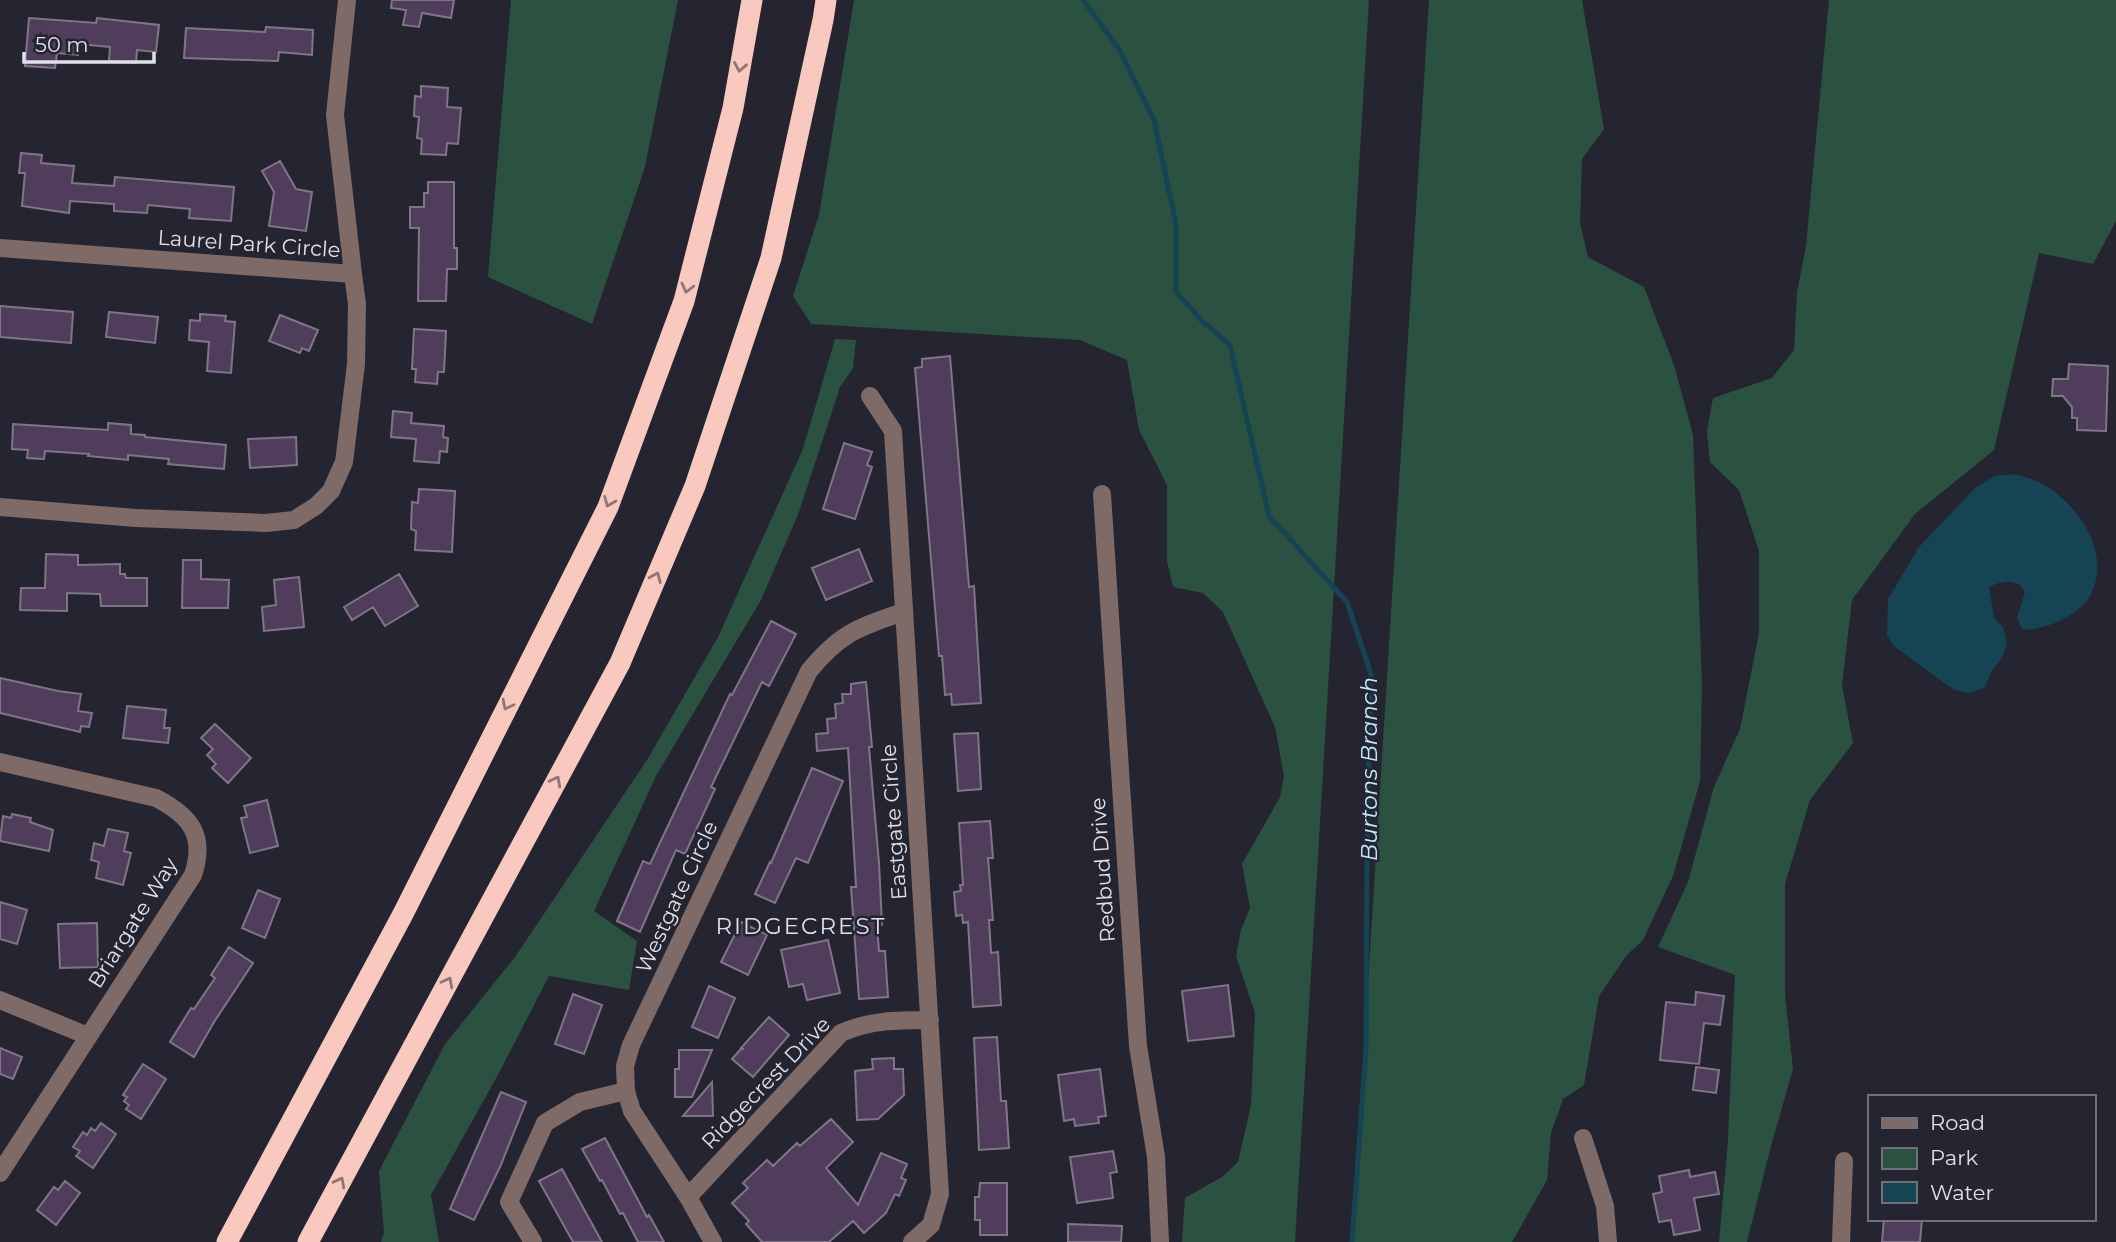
<svg xmlns="http://www.w3.org/2000/svg" width="2116" height="1242" font-family="Montserrat,sans-serif">
  <style>
    .green { fill: #2b5141 }
    .water { fill: #154454 }
    .lines { fill: none; stroke-linecap: round; stroke-linejoin: round }
    .stream { stroke: #154454; stroke-width: 5 }
    .building { fill: #503d5c; stroke: #7f7685; stroke-width: 2 }
    .minor { stroke: #7e6a66; stroke-width: 18 }
    .highway { stroke: #f9c9bf; stroke-width: 21 }
    .oneway { stroke: #8f7778 }
    .labels { text-anchor: middle; stroke-width: 5; stroke-linejoin: round; paint-order: stroke }
    .street-label { font-size: 21px; fill: #e0e0e9; stroke: #252532 }
    .water-label { font-size: 23px; font-style: italic; fill: #beeafc; stroke: #252532 }
    .neighbourhood-label { font-size: 23px; letter-spacing: 2px; fill: #e0e0e9; stroke: #252532 }
  </style>
  <rect width="100%" height="100%" fill="#252532"/>
  <!-- green -->
  <path class="green" d="M 511,0 L 678,0 L 645,167 L 592,324 L 488,277 Z
    M 854,0 L 1369,0 L 1295,1242 L 1182,1242 L 1185,1198 L 1222,1177 L 1238,1162 L 1251,1105 L 1255,1013 L 1236,956 L 1241,930 L 1250,908 L 1242,864 L 1280,797 L 1284,776 L 1275,727 L 1223,612 L 1203,593 L 1173,587 L 1167,561 L 1167,485 L 1139,430 L 1127,360 L 1080,340 L 811,324 L 793,296 L 819,215 Z
    M 1429,0 L 1582,0 L 1604,129 L 1582,159 L 1580,223 L 1588,257 L 1644,287 L 1674,365 L 1693,435 L 1702,686 L 1700,781 L 1673,876 L 1643,940 L 1626,956 L 1599,996 L 1584,1085 L 1563,1099 L 1551,1133 L 1547,1180 L 1512,1242 L 1352,1242 Z
    M 1829,0 L 2116,0 L 2116,221 L 2093,264 L 2039,253 L 1994,450 L 1915,514 L 1852,600 L 1842,685 L 1853,743 L 1810,800 L 1785,884 L 1785,995 L 1793,1069 L 1771,1146 L 1747,1242 L 1719,1242 L 1728,1140 L 1735,975 L 1658,947 L 1688,882 L 1714,787 L 1740,729 L 1759,633 L 1759,551 L 1739,490 L 1710,462 L 1707,431 L 1713,398 L 1772,378 L 1794,350 L 1797,292 L 1806,246 Z
    M 835,339 L 856,340 L 853,368 L 840,387 L 799,512 L 761,600 L 657,774 L 594,911 L 637,941 L 629,990 L 549,976 L 500,1071 L 431,1195 L 439,1242 L 381,1242 L 384,1233 L 379,1171 L 445,1044 L 515,957 L 647,760 L 718,637 L 803,449 Z"/>
  <!-- water -->
  <path class="water" d="M 2016,474 C 2024,477 2034,479 2041,483 C 2082,506 2116,560 2086,602 C 2070,619 2046,629 2023,630 L 2017,618 L 2025,592 C 2016,577 2003,580 1989,587 L 1994,618 L 2003,627 L 2007,644 L 2002,658 L 1992,670 L 1985,687 L 1971,693 L 1954,690 L 1895,647 L 1887,636 L 1888,599 L 1919,547 L 1975,488 L 1995,476 Z"/>
  <g class="lines">
    <!-- stream -->
    <path class="stream" d="M 1083,0 L 1119,49 L 1154,120 L 1176,224 L 1176,292 L 1203,322 L 1230,345 L 1269,516 L 1347,602 L 1371,674 L 1367,845 L 1366,1048 L 1352,1242"/>
  </g>
  <!-- building -->
  <path class="building" d="M 392,0 L 454,0 L 451,18 L 422,13 L 419,27 L 403,25 L 406,10 L 391,8 Z
    M 29,18 L 96,23 L 97,18 L 159,25 L 156,52 L 137,50 L 136,63 L 109,61 L 110,47 L 79,44 L 78,55 L 57,53 L 55,68 L 25,66 Z
    M 266,27 L 313,30 L 312,55 L 279,52 L 278,61 L 184,58 L 186,28 L 265,32 Z
    M 421,86 L 448,88 L 447,107 L 461,108 L 458,144 L 447,143 L 446,155 L 421,154 L 422,139 L 417,138 L 419,117 L 414,116 L 415,96 L 421,97 Z
    M 21,153 L 42,155 L 41,163 L 74,166 L 72,183 L 114,186 L 115,177 L 234,187 L 231,221 L 189,218 L 190,209 L 148,205 L 147,213 L 114,211 L 114,204 L 70,201 L 69,213 L 22,206 L 25,173 L 19,173 Z
    M 280,161 L 296,189 L 312,192 L 306,231 L 269,226 L 274,192 L 262,171 Z
    M 428,182 L 454,182 L 454,248 L 457,248 L 457,269 L 447,269 L 446,301 L 418,301 L 419,228 L 410,228 L 410,207 L 424,207 L 424,193 L 428,193 Z
    M 0,306 L 73,312 L 71,343 L 0,337 Z
    M 109,312 L 158,317 L 155,343 L 106,337 Z
    M 200,314 L 226,316 L 225,321 L 235,322 L 231,373 L 207,371 L 209,342 L 189,340 L 190,320 L 200,321 Z
    M 280,315 L 318,330 L 309,351 L 302,348 L 300,353 L 269,341 Z
    M 414,329 L 446,331 L 444,372 L 438,372 L 437,384 L 415,382 L 416,369 L 412,369 Z
    M 950,356 L 969,587 L 974,586 L 981,703 L 952,705 L 951,694 L 945,695 L 942,656 L 939,656 L 915,368 L 922,367 L 922,359 Z
    M 2069,364 L 2108,366 L 2106,431 L 2077,430 L 2077,418 L 2072,418 L 2072,407 L 2063,396 L 2052,396 L 2053,379 L 2068,379 Z
    M 393,411 L 412,413 L 411,423 L 444,426 L 443,437 L 448,438 L 447,452 L 440,451 L 439,463 L 414,461 L 416,439 L 391,437 Z
    M 108,423 L 131,425 L 131,434 L 145,435 L 145,437 L 226,445 L 224,469 L 168,464 L 169,459 L 128,455 L 128,460 L 88,456 L 89,454 L 45,451 L 44,459 L 27,458 L 28,450 L 12,449 L 13,424 L 108,430 Z
    M 296,437 L 297,465 L 250,468 L 248,439 Z
    M 844,443 L 872,452 L 867,465 L 872,467 L 855,519 L 823,509 Z
    M 419,489 L 455,491 L 452,552 L 415,550 L 416,531 L 411,529 L 412,502 L 418,503 Z
    M 859,549 L 872,581 L 826,600 L 812,568 Z
    M 46,554 L 78,555 L 78,565 L 120,564 L 120,574 L 125,574 L 126,578 L 147,578 L 147,606 L 101,606 L 100,594 L 67,593 L 67,611 L 20,610 L 21,588 L 45,588 Z
    M 183,560 L 201,560 L 201,579 L 229,580 L 228,608 L 182,608 Z
    M 399,574 L 418,606 L 385,626 L 373,607 L 352,620 L 344,607 Z
    M 299,577 L 304,627 L 264,631 L 262,607 L 276,605 L 274,580 Z
    M 771,621 L 796,634 L 769,686 L 762,682 L 711,787 L 715,789 L 685,854 L 676,850 L 640,932 L 617,921 L 643,861 L 650,864 L 730,694 L 732,695 Z
    M 0,678 L 58,691 L 81,694 L 78,711 L 92,713 L 89,727 L 81,726 L 80,732 L 0,713 Z
    M 866,682 L 872,747 L 869,747 L 879,863 L 882,925 L 877,925 L 879,951 L 885,951 L 888,997 L 859,999 L 851,887 L 856,887 L 848,748 L 817,751 L 816,734 L 828,733 L 827,719 L 836,718 L 835,704 L 843,703 L 842,694 L 851,694 L 851,684 Z
    M 127,706 L 166,710 L 164,728 L 170,728 L 168,743 L 123,738 Z
    M 215,724 L 251,758 L 228,783 L 212,768 L 216,764 L 207,755 L 213,749 L 201,738 Z
    M 978,733 L 981,789 L 958,791 L 954,734 Z
    M 812,768 L 843,781 L 808,863 L 796,858 L 775,903 L 755,894 L 770,862 L 771,863 Z
    M 267,800 L 278,846 L 250,853 L 241,818 L 247,817 L 244,806 Z
    M 12,814 L 31,818 L 30,822 L 53,830 L 49,851 L 0,841 L 3,816 L 11,818 Z
    M 990,821 L 993,858 L 988,858 L 993,920 L 989,920 L 991,953 L 998,952 L 1001,1005 L 973,1007 L 968,922 L 963,923 L 962,915 L 956,916 L 954,892 L 961,891 L 960,885 L 963,885 L 959,823 Z
    M 108,829 L 128,833 L 124,851 L 131,853 L 123,885 L 96,878 L 99,862 L 91,860 L 94,843 L 104,846 Z
    M 258,890 L 280,899 L 265,938 L 242,928 Z
    M 0,902 L 27,910 L 17,944 L 0,939 Z
    M 741,922 L 767,935 L 748,975 L 721,962 Z
    M 97,923 L 98,967 L 60,968 L 58,924 Z
    M 828,940 L 840,993 L 807,1000 L 803,984 L 789,987 L 781,950 Z
    M 229,947 L 253,963 L 214,1022 L 194,1057 L 170,1042 L 191,1008 L 194,1009 L 215,978 L 211,975 Z
    M 1228,985 L 1234,1036 L 1188,1041 L 1182,991 Z
    M 709,986 L 735,998 L 718,1038 L 692,1027 Z
    M 1696,992 L 1724,996 L 1720,1025 L 1704,1023 L 1699,1064 L 1660,1060 L 1666,1002 L 1695,1005 Z
    M 573,994 L 602,1005 L 584,1054 L 555,1044 Z
    M 769,1017 L 789,1035 L 753,1077 L 732,1059 L 741,1049 L 744,1049 L 741,1048 Z
    M 997,1037 L 1001,1101 L 1006,1101 L 1009,1148 L 979,1150 L 974,1038 Z
    M 0,1048 L 22,1057 L 13,1079 L 0,1074 Z
    M 679,1050 L 712,1050 L 692,1097 L 675,1097 L 675,1069 L 679,1069 Z
    M 894,1058 L 894,1069 L 903,1069 L 904,1095 L 878,1119 L 857,1120 L 855,1071 L 873,1069 L 872,1059 Z
    M 143,1064 L 166,1079 L 141,1119 L 126,1109 L 129,1105 L 124,1101 L 127,1097 L 123,1095 Z
    M 1696,1067 L 1719,1070 L 1716,1093 L 1693,1090 Z
    M 1100,1069 L 1106,1116 L 1098,1117 L 1099,1123 L 1075,1126 L 1074,1119 L 1064,1121 L 1058,1075 Z
    M 712,1082 L 713,1116 L 683,1116 Z
    M 501,1092 L 526,1102 L 500,1167 L 474,1220 L 450,1209 Z
    M 831,1119 L 853,1142 L 826,1168 L 858,1205 L 881,1153 L 907,1164 L 901,1178 L 906,1180 L 899,1196 L 895,1194 L 886,1213 L 864,1233 L 853,1221 L 829,1242 L 762,1242 L 746,1224 L 749,1221 L 732,1203 L 748,1188 L 743,1183 L 767,1160 L 773,1166 L 797,1143 L 800,1146 Z
    M 101,1123 L 116,1134 L 93,1168 L 76,1156 L 80,1151 L 73,1147 L 83,1132 L 87,1135 L 91,1128 L 95,1131 Z
    M 605,1138 L 647,1217 L 649,1215 L 664,1242 L 638,1242 L 623,1213 L 620,1214 L 602,1180 L 600,1181 L 582,1149 Z
    M 1113,1151 L 1117,1172 L 1110,1173 L 1113,1198 L 1077,1203 L 1070,1157 Z
    M 562,1169 L 602,1242 L 573,1242 L 539,1181 Z
    M 1689,1170 L 1690,1177 L 1715,1172 L 1719,1194 L 1694,1198 L 1700,1230 L 1674,1235 L 1671,1220 L 1659,1222 L 1653,1194 L 1662,1192 L 1659,1176 Z
    M 65,1181 L 80,1193 L 56,1225 L 37,1210 L 54,1187 L 58,1190 Z
    M 980,1183 L 1007,1183 L 1007,1235 L 980,1235 L 980,1220 L 975,1220 L 975,1197 L 979,1197 Z
    M 1884,1219 L 1922,1219 L 1920,1242 L 1882,1242 Z
    M 1068,1224 L 1122,1226 L 1121,1242 L 1068,1242 Z"/>
  <g class="lines">
    <!-- minor -->
    <path class="minor" d="M 347,0 L 335,115 L 353,274
      M 0,248 L 353,274 L 357,304 L 356,364 L 344,462 L 331,491 L 316,506 L 294,520 L 266,523 L 136,518 L 0,507
      M 870,396 L 893,431 L 940,1194 L 931,1225 L 912,1242
      M 1102,494 L 1138,1046 L 1156,1157 L 1160,1242
      M 0,762 L 156,798 C 191,816 206,836 193,875 L 0,1173
      M 0,1000 L 88,1036
      M 1583,1138 L 1605,1206 L 1608,1242
      M 688,1197 L 841,1033 C 870,1020 898,1020 930,1020
      M 533,1242 L 509,1202 L 545,1123 L 580,1102 L 626,1091
      M 713,1242 L 688,1197 L 632,1111 L 626,1091 L 625,1066 L 631,1045 L 809,671 C 841,632 858,628 903,612
      M 1841,1242 L 1844,1161"/>
    <!-- highway -->
    <path class="highway" d="M 227,1242 L 403,914 L 608,507 L 684,301 L 733,108 L 752,0
      M 308,1242 L 620,663 L 695,486 L 771,258 L 823,20 L 826,0"/>
  </g>
  <!-- one-way arrows -->
  <defs><path id="oneway-chevron" d="M-2-3.5L2.5 0L-2 3.5" fill="none" stroke-width="1.6" stroke-linecap="round" stroke-linejoin="round" transform="scale(1.75)"/></defs>
  <g class="oneway">
    <use href="#oneway-chevron" transform="translate(740 67) rotate(100)"/>
    <use href="#oneway-chevron" transform="translate(687 288) rotate(104)"/>
    <use href="#oneway-chevron" transform="translate(609 502) rotate(112)"/>
    <use href="#oneway-chevron" transform="translate(656 577) rotate(-67)"/>
    <use href="#oneway-chevron" transform="translate(507 705) rotate(117)"/>
    <use href="#oneway-chevron" transform="translate(556 781) rotate(-62)"/>
    <use href="#oneway-chevron" transform="translate(448 982) rotate(-62)"/>
    <use href="#oneway-chevron" transform="translate(340 1182) rotate(-62)"/>
  </g>
  <g class="labels">
    <!-- street labels -->
    <g class="street-label">
      <text transform="translate(249 244) rotate(4)" y="7">Laurel Park Circle</text>
      <text transform="translate(894 822) rotate(-94)" y="7">Eastgate Circle</text>
      <text transform="translate(1103 870) rotate(-94)" y="7">Redbud Drive</text>
      <text transform="translate(677 897) rotate(-65)" y="7">Westgate Circle</text>
      <text transform="translate(133 923) rotate(-58)" y="7">Briargate Way</text>
      <text transform="translate(766 1083) rotate(-46)" y="7">Ridgecrest Drive</text>
    </g>
    <!-- water labels -->
    <g class="water-label">
      <text transform="translate(1369 769) rotate(-90)" y="8">Burtons Branch</text>
    </g>
    <!-- neighbourhood labels -->
    <g class="neighbourhood-label">
      <text x="801" y="934">RIDGECREST</text>
    </g>
  </g>
  <!-- legend -->
  <rect x="1868" y="1095" width="228" height="126" fill="#252532" stroke="#70707b" stroke-width="2"/>
  <rect x="1882" y="1118" width="35" height="10" fill="#7e6a66" stroke="#70707b" stroke-width="2"/>
  <text x="1930" y="1130" font-size="21" fill="#e0e0e9">Road</text>
  <rect x="1882" y="1148" width="35" height="21" fill="#2b5141" stroke="#70707b" stroke-width="2"/>
  <text x="1930" y="1165" font-size="21" fill="#e0e0e9">Park</text>
  <rect x="1882" y="1182" width="35" height="21" fill="#154454" stroke="#70707b" stroke-width="2"/>
  <text x="1930" y="1200" font-size="21" fill="#e0e0e9">Water</text>
  <!-- scale -->
  <path d="M24 52v10h130v-10" fill="none" stroke="#e0e0e9" stroke-width="3.5"/>
  <text x="35" y="52" font-size="21" fill="#e0e0e9" stroke="#252532" stroke-width="5" paint-order="stroke">50 m</text>
</svg>
